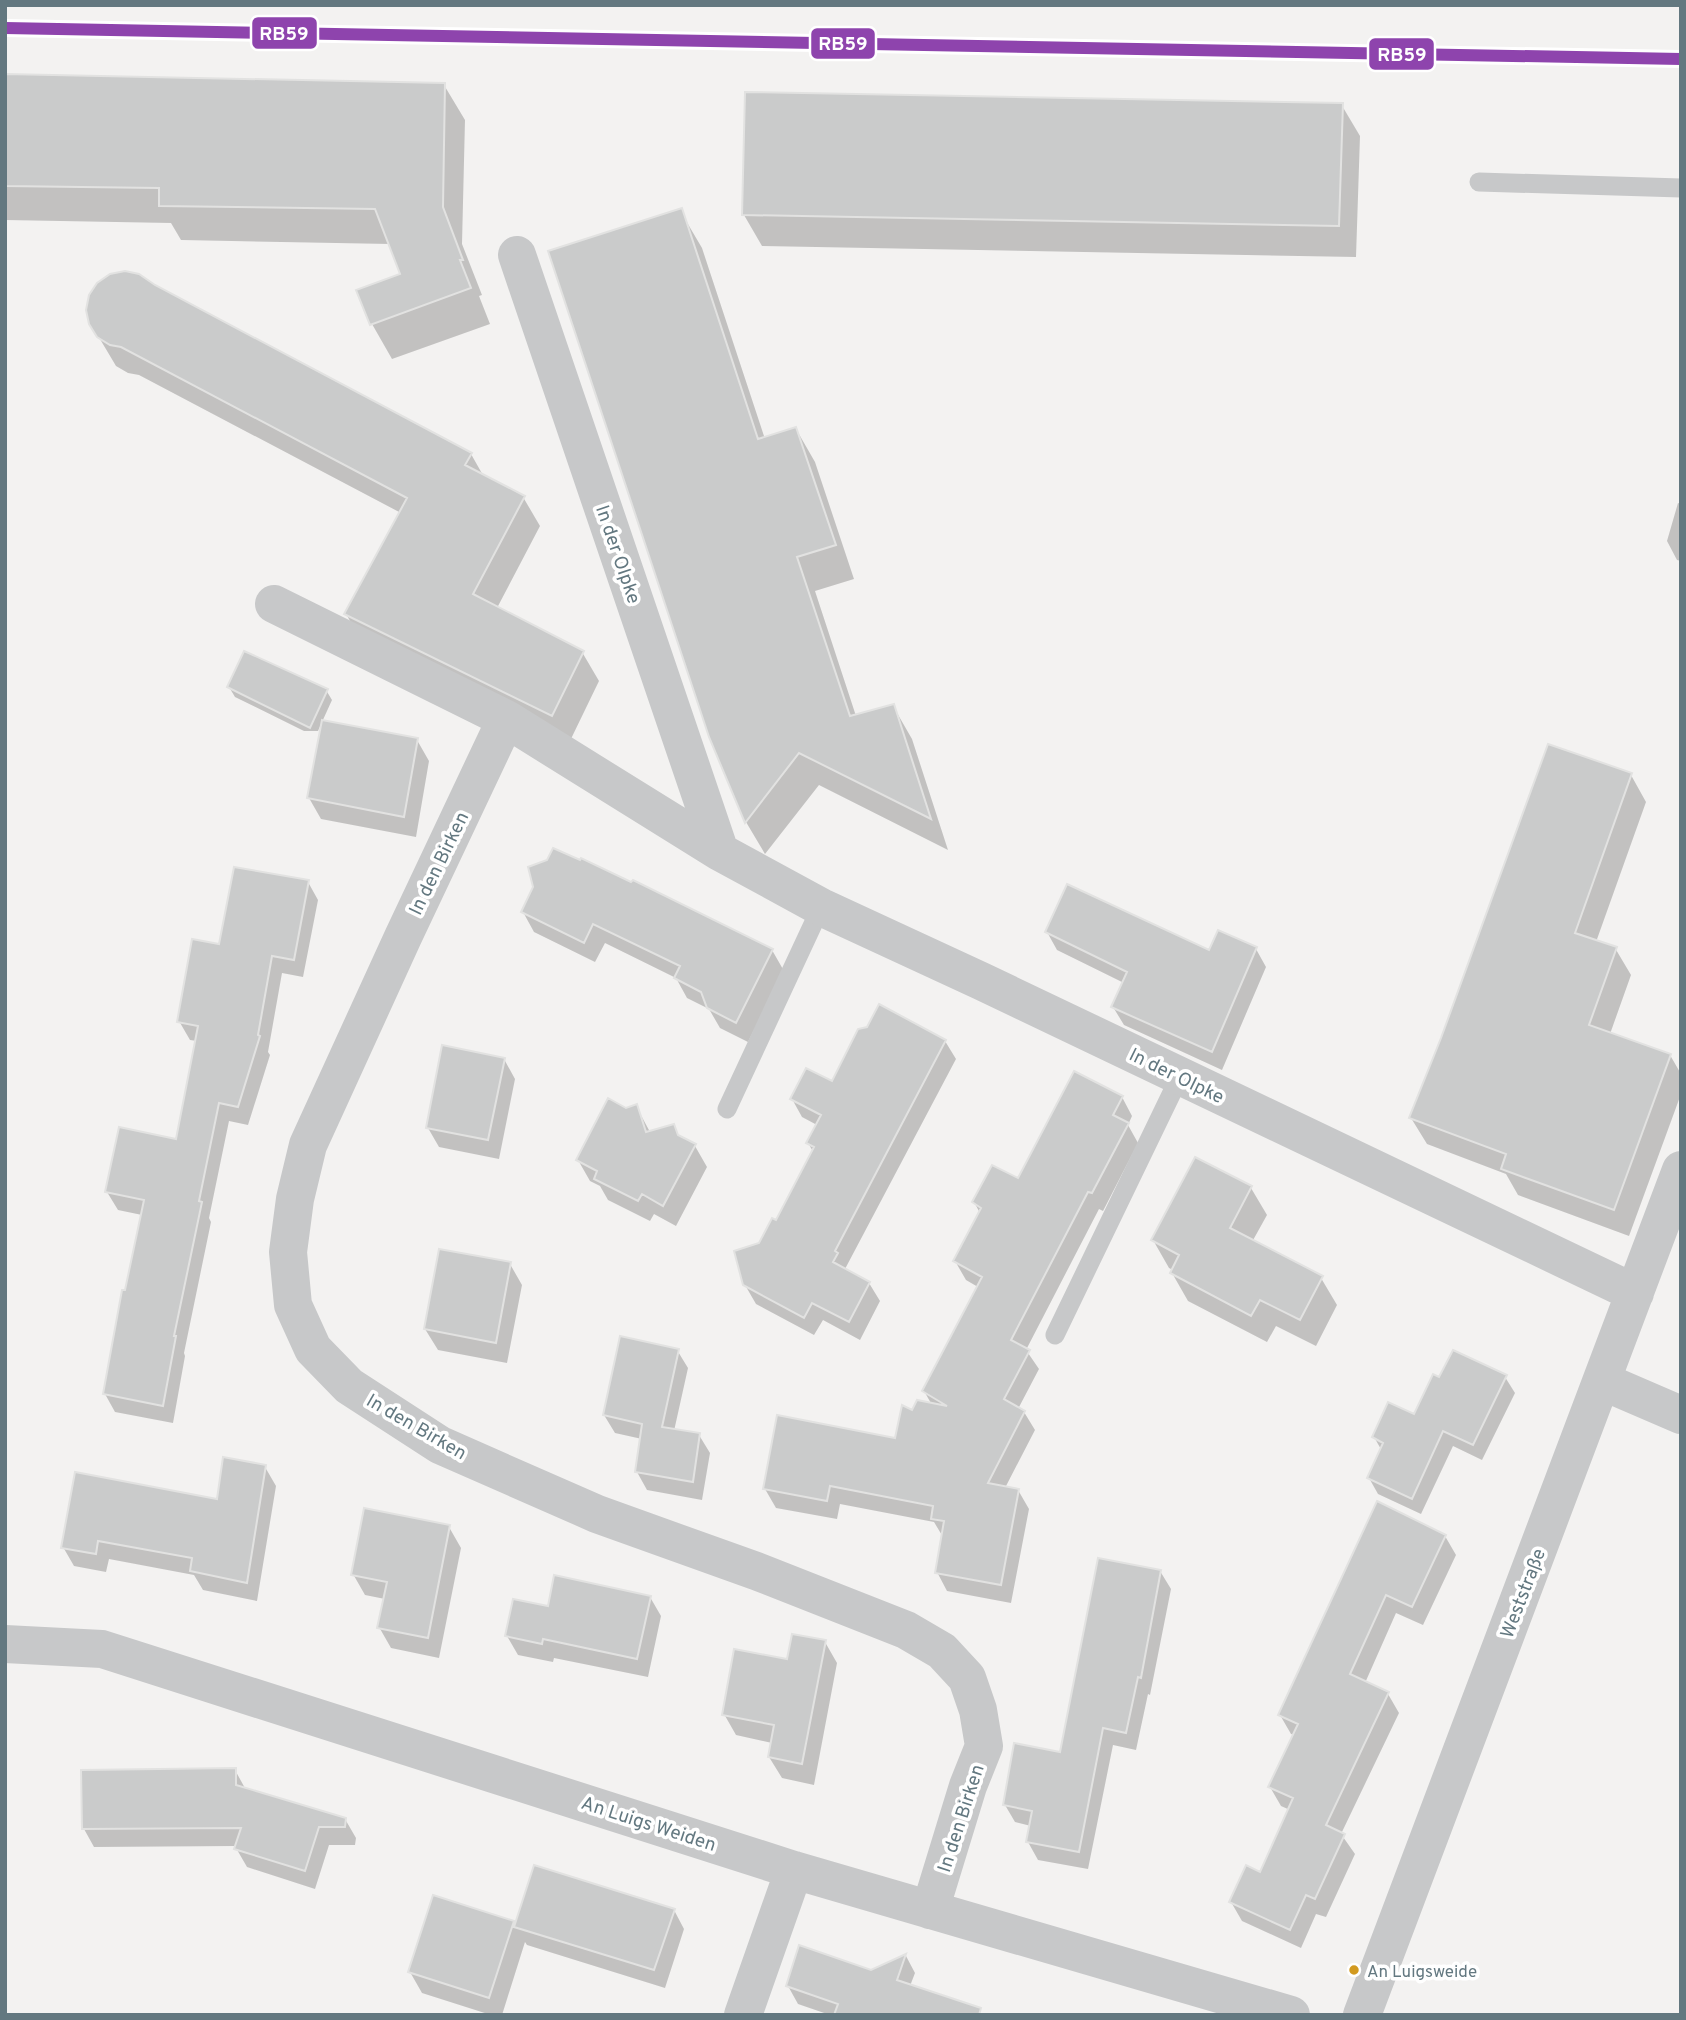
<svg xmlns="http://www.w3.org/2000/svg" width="1686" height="2020" font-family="Overpass,sans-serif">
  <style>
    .shadow { fill: #0003 }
    .building { fill: #cacbcb; stroke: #e2e2e1; stroke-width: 2 }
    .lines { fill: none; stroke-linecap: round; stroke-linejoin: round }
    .lane { stroke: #c7c8c9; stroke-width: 19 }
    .street { stroke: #c7c8c9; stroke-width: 38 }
    .rail-1-casing { stroke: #fff; stroke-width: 18 }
    .rail-1 { stroke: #8e44ad; stroke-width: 12 }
    .bus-dot { fill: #d29a20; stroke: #fff; stroke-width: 2.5 }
    .labels { text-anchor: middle; stroke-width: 7; stroke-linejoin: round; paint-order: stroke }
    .bus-label { font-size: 17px; fill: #637880; stroke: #fff; text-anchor: start }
    .street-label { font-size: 19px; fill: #637880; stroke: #fff }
    .line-badge { stroke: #fff; stroke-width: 2.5 }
    .badge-label { font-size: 19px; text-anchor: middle; font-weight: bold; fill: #fff }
  </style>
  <rect width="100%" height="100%" fill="#f3f2f1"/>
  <!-- shadow -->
  <path class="shadow" d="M 5,76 L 444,85 L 465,120 L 462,244 L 482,295 L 479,296 L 490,324 L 392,359 L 372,324 L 402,275 L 390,244 L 181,240 L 171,223 L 5,220 Z
    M 1341,104 L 1360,136 L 1356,257 L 762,246 L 744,215 Z
    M 682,214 L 702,248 L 765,439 L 796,429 L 815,462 L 854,579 L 815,591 L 856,716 L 893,706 L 912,739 L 948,850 L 819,785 L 765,854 L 746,822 L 711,736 Z
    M 154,286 L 471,454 L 484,477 L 523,497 L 540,526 L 497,608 L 582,652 L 599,681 L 569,743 L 363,643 L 346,614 L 401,513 L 139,375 L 128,373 L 116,366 L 91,324 Z
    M 1678,503 L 1681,504 L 1681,561 L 1677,560 L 1667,541 Z
    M 229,687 L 326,690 L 332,700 L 322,722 L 417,740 L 429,761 L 416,837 L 321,819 L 309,798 L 321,724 L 318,731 L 304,731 L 235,697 Z
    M 1631,775 L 1646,802 L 1596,942 L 1615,948 L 1631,975 L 1610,1034 L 1670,1055 L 1681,1074 L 1681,1094 L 1629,1236 L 1518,1195 L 1506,1174 L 1427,1144 L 1411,1118 Z
    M 308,882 L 318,900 L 303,977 L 282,973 L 268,1052 L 270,1055 L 248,1125 L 229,1121 L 209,1218 L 211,1222 L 184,1353 L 185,1356 L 173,1423 L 115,1412 L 105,1394 L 142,1215 L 118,1210 L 107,1192 L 178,1141 L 197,1041 L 190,1040 L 179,1021 L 221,946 Z
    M 632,885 L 772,950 L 784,971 L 748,1042 L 720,1028 L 709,1009 L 687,998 L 676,978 L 605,943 L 595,962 L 534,932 L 523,912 Z
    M 1047,932 L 1210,953 L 1256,949 L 1266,967 L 1222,1070 L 1124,1025 L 1113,1007 L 1124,983 L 1057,950 Z
    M 945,1041 L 956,1059 L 845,1269 L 869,1283 L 880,1301 L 860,1340 L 823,1320 L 814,1335 L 756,1304 L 745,1285 L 760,1245 L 777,1222 L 814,1153 L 808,1143 L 817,1125 L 802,1117 L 792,1099 Z
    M 504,1059 L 515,1079 L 499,1159 L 439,1147 L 428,1128 Z
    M 1122,1097 L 1132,1116 L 1128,1125 L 1138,1143 L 1103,1211 L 1099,1209 L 1026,1350 L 1039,1369 L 1018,1409 L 1024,1412 L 1035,1430 L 1005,1488 L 1018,1490 L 1029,1509 L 1011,1603 L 947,1591 L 937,1572 L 943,1537 L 934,1522 L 840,1504 L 837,1519 L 776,1508 L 765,1489 L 897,1440 L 913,1412 L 932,1405 L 924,1391 L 978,1287 L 966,1280 L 955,1261 L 980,1213 L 974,1202 L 1019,1180 Z
    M 636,1106 L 650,1132 L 673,1126 L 680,1138 L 695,1146 L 707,1167 L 676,1226 L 654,1214 L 650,1221 L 608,1200 L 600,1186 L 590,1181 L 578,1160 L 626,1109 Z
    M 1251,1188 L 1267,1215 L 1252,1242 L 1321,1278 L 1337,1305 L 1316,1346 L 1276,1326 L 1267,1342 L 1188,1301 L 1172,1273 L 1173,1270 L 1169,1268 L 1153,1240 Z
    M 510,1264 L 522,1285 L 507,1363 L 438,1350 L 425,1329 Z
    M 677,1350 L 688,1368 L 674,1431 L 699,1435 L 710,1453 L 702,1500 L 647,1490 L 637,1472 L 642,1439 L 615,1433 L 604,1415 Z
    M 1505,1377 L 1515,1393 L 1482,1460 L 1453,1446 L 1421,1514 L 1378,1494 L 1369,1478 L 1382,1451 L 1374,1437 L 1414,1417 L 1440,1379 Z
    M 265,1467 L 276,1486 L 257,1601 L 203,1590 L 194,1575 L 109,1559 L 106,1572 L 74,1566 L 63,1547 L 218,1501 Z
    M 1378,1504 L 1445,1536 L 1456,1555 L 1423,1625 L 1396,1613 L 1365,1683 L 1388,1694 L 1399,1713 L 1341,1834 L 1355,1854 L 1326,1917 L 1316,1914 L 1301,1948 L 1242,1921 L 1231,1902 L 1261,1874 L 1290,1810 L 1281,1806 L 1270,1787 L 1295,1735 L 1291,1734 L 1280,1715 Z
    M 449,1527 L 461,1548 L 439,1658 L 391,1648 L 379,1627 L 385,1599 L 365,1595 L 353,1574 Z
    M 1160,1571 L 1171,1589 L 1150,1695 L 1148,1694 L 1136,1750 L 1113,1745 L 1088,1869 L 1038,1860 L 1028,1842 L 1031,1826 L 1015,1822 L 1005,1805 L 1061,1754 Z
    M 650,1597 L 661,1616 L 648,1677 L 554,1658 L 553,1662 L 518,1655 L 507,1636 L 549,1608 Z
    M 825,1642 L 837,1663 L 814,1785 L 782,1778 L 769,1757 L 772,1743 L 736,1735 L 724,1714 L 788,1661 Z
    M 235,1770 L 246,1790 L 345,1819 L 356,1838 L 355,1845 L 329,1845 L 315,1889 L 247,1867 L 236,1848 L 237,1846 L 94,1847 L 84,1829 Z
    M 536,1867 L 674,1910 L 684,1929 L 665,1988 L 527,1945 L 525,1942 L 502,2015 L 491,2015 L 422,1993 L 410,1972 L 512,1923 L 516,1928 Z
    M 906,1956 L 915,1973 L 910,1986 L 931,2015 L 830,2015 L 798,2004 L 788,1986 L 871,1972 Z"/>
  <!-- building -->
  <path class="building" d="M 5,74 L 445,83 L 443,207 L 463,260 L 460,260 L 471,288 L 370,325 L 356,290 L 400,274 L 375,209 L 159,206 L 159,188 L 5,186 Z
    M 745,92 L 1343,103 L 1339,226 L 742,215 Z
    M 682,208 L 758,439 L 796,427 L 836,545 L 797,557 L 850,716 L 894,704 L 931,819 L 799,753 L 745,823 L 709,737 L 548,251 Z
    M 125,271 L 139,274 L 155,285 L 472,453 L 465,465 L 525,496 L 473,594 L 584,651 L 552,716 L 344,614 L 407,498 L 121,347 L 110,345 L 97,337 L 89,324 L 86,310 L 89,295 L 97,283 L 110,274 Z
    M 244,651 L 328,689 L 310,728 L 227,687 Z
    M 322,720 L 418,738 L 404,817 L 307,798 Z
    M 1548,744 L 1632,773 L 1575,933 L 1617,947 L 1589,1025 L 1671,1054 L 1614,1210 L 1501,1169 L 1506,1154 L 1409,1118 L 1441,1038 Z
    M 553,848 L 580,860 L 581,858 L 631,882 L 633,880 L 773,949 L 736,1023 L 707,1008 L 701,992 L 674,978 L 680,966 L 593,924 L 584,943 L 521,912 L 533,887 L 528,867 L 547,860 Z
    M 234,867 L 309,880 L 294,960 L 272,956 L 258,1035 L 260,1036 L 238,1107 L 219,1103 L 199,1201 L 202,1202 L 174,1336 L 176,1336 L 163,1406 L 103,1394 L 122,1290 L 125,1290 L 144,1200 L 105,1192 L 119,1127 L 176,1139 L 198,1026 L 177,1022 L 192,939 L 219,944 Z
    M 1067,884 L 1209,950 L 1218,930 L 1257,947 L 1212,1052 L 1111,1007 L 1127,972 L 1045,932 Z
    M 879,1004 L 946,1040 L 835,1251 L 838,1253 L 833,1262 L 870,1282 L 849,1322 L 812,1303 L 804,1318 L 743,1285 L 734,1251 L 759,1243 L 772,1218 L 776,1220 L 814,1147 L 806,1143 L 821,1115 L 790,1099 L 806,1068 L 832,1081 L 858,1029 L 867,1027 Z
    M 442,1045 L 505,1058 L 488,1140 L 426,1128 Z
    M 1074,1071 L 1123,1096 L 1113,1115 L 1129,1123 L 1092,1193 L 1088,1192 L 1011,1340 L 1030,1350 L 1004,1399 L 1025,1411 L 988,1483 L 1019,1489 L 1001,1585 L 935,1573 L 944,1521 L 931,1519 L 933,1506 L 830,1486 L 827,1501 L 763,1489 L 777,1415 L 895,1438 L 902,1405 L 912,1410 L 917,1400 L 947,1406 L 922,1391 L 982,1277 L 953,1261 L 981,1208 L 972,1202 L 992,1165 L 1018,1178 Z
    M 608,1098 L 626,1108 L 637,1104 L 646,1132 L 674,1124 L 678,1135 L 696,1144 L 663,1206 L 642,1194 L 638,1201 L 594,1179 L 597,1171 L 576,1160 Z
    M 1195,1157 L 1252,1186 L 1230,1228 L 1323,1276 L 1300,1320 L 1260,1300 L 1251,1316 L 1170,1273 L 1179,1255 L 1151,1240 Z
    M 439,1249 L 511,1262 L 496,1343 L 424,1329 Z
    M 620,1336 L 679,1349 L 662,1427 L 700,1433 L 693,1482 L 635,1472 L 642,1424 L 603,1415 Z
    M 1453,1350 L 1507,1375 L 1473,1445 L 1443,1431 L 1412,1499 L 1367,1478 L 1383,1443 L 1372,1437 L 1388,1402 L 1414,1414 L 1433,1374 L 1439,1377 Z
    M 223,1457 L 266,1465 L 247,1583 L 190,1571 L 192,1558 L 98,1541 L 96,1554 L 61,1548 L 75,1472 L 217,1499 Z
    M 1377,1501 L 1446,1535 L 1412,1607 L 1386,1595 L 1350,1674 L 1389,1692 L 1326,1825 L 1345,1834 L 1315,1899 L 1306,1895 L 1290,1930 L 1229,1902 L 1246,1865 L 1260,1872 L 1293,1798 L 1268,1787 L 1298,1724 L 1278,1715 Z
    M 364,1508 L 450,1525 L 428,1638 L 377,1628 L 387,1582 L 351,1575 Z
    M 1098,1558 L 1161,1570 L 1141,1678 L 1138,1677 L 1126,1733 L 1103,1728 L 1079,1852 L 1026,1842 L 1032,1811 L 1003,1805 L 1014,1743 L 1060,1752 Z
    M 554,1575 L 651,1596 L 637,1659 L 543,1639 L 542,1644 L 505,1636 L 513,1599 L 548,1606 Z
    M 792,1634 L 826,1640 L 802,1764 L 768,1757 L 774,1725 L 722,1715 L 734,1649 L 787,1659 Z
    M 236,1768 L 236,1785 L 346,1818 L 345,1827 L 319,1827 L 305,1871 L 234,1849 L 241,1828 L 82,1829 L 81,1770 Z
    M 534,1865 L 675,1909 L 654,1970 L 514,1927 Z
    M 433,1895 L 514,1921 L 489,1998 L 408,1972 Z
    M 799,1945 L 871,1970 L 906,1954 L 897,1980 L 981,2008 L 979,2015 L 834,2015 L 838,2004 L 786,1986 Z"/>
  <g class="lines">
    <!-- lane -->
    <path class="lane" d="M 1479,182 L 1681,188
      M 727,1109 L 821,907
      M 1055,1335 L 1180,1076"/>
    <!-- street -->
    <path class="street" d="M 517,255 L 720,852
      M 274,604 L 506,719 L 720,852 L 821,907 L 981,981 L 1635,1293
      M 506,719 L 403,937 L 308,1145 L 295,1199 L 288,1252 L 293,1305 L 313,1349 L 349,1386 L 440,1445 L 597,1514 L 756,1571 L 906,1630 L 942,1651 L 967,1678 L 978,1710 L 984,1746 L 968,1786 L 930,1910
      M 1602,1381 L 1681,1415
      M 5,1644 L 102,1649 L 794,1870 L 1291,2015
      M 743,2015 L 794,1870
      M 1362,2015 L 1681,1170"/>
    <!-- rail-1 casing -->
    <g class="rail-1-casing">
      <path id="rail-1" d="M 5,28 L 1681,59"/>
    </g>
    <!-- rail-1 -->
    <use href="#rail-1" class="rail-1"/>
  </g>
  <!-- markers -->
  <circle class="bus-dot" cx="1354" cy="1970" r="6"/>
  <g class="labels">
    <!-- bus labels -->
    <g class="bus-label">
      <text x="1367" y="1977">An Luigsweide</text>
    </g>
    <!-- street labels -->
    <g class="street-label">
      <text transform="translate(619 554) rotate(71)" y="7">In der Olpke</text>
      <text transform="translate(438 863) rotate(-64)" y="7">In den Birken</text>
      <text transform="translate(1177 1075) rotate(26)" y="7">In der Olpke</text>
      <text transform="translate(417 1426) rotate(30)" y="7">In den Birken</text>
      <text transform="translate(1522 1593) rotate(-69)" y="7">Weststraße</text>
      <text transform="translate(960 1818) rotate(-72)" y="7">In den Birken</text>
      <text transform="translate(649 1823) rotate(18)" y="7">An Luigs Weiden</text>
    </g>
  </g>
  <g class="line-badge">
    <rect x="251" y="16" width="67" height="34" rx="7" fill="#8e44ad"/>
    <rect x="810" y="27" width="66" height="33" rx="7" fill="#8e44ad"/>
    <rect x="1368" y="37" width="67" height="34" rx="7" fill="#8e44ad"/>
  </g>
  <g class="badge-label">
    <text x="284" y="40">RB59</text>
    <text x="843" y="50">RB59</text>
    <text x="1402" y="61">RB59</text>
  </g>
  <!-- border -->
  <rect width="1686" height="2020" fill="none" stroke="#637880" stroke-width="14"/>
</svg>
